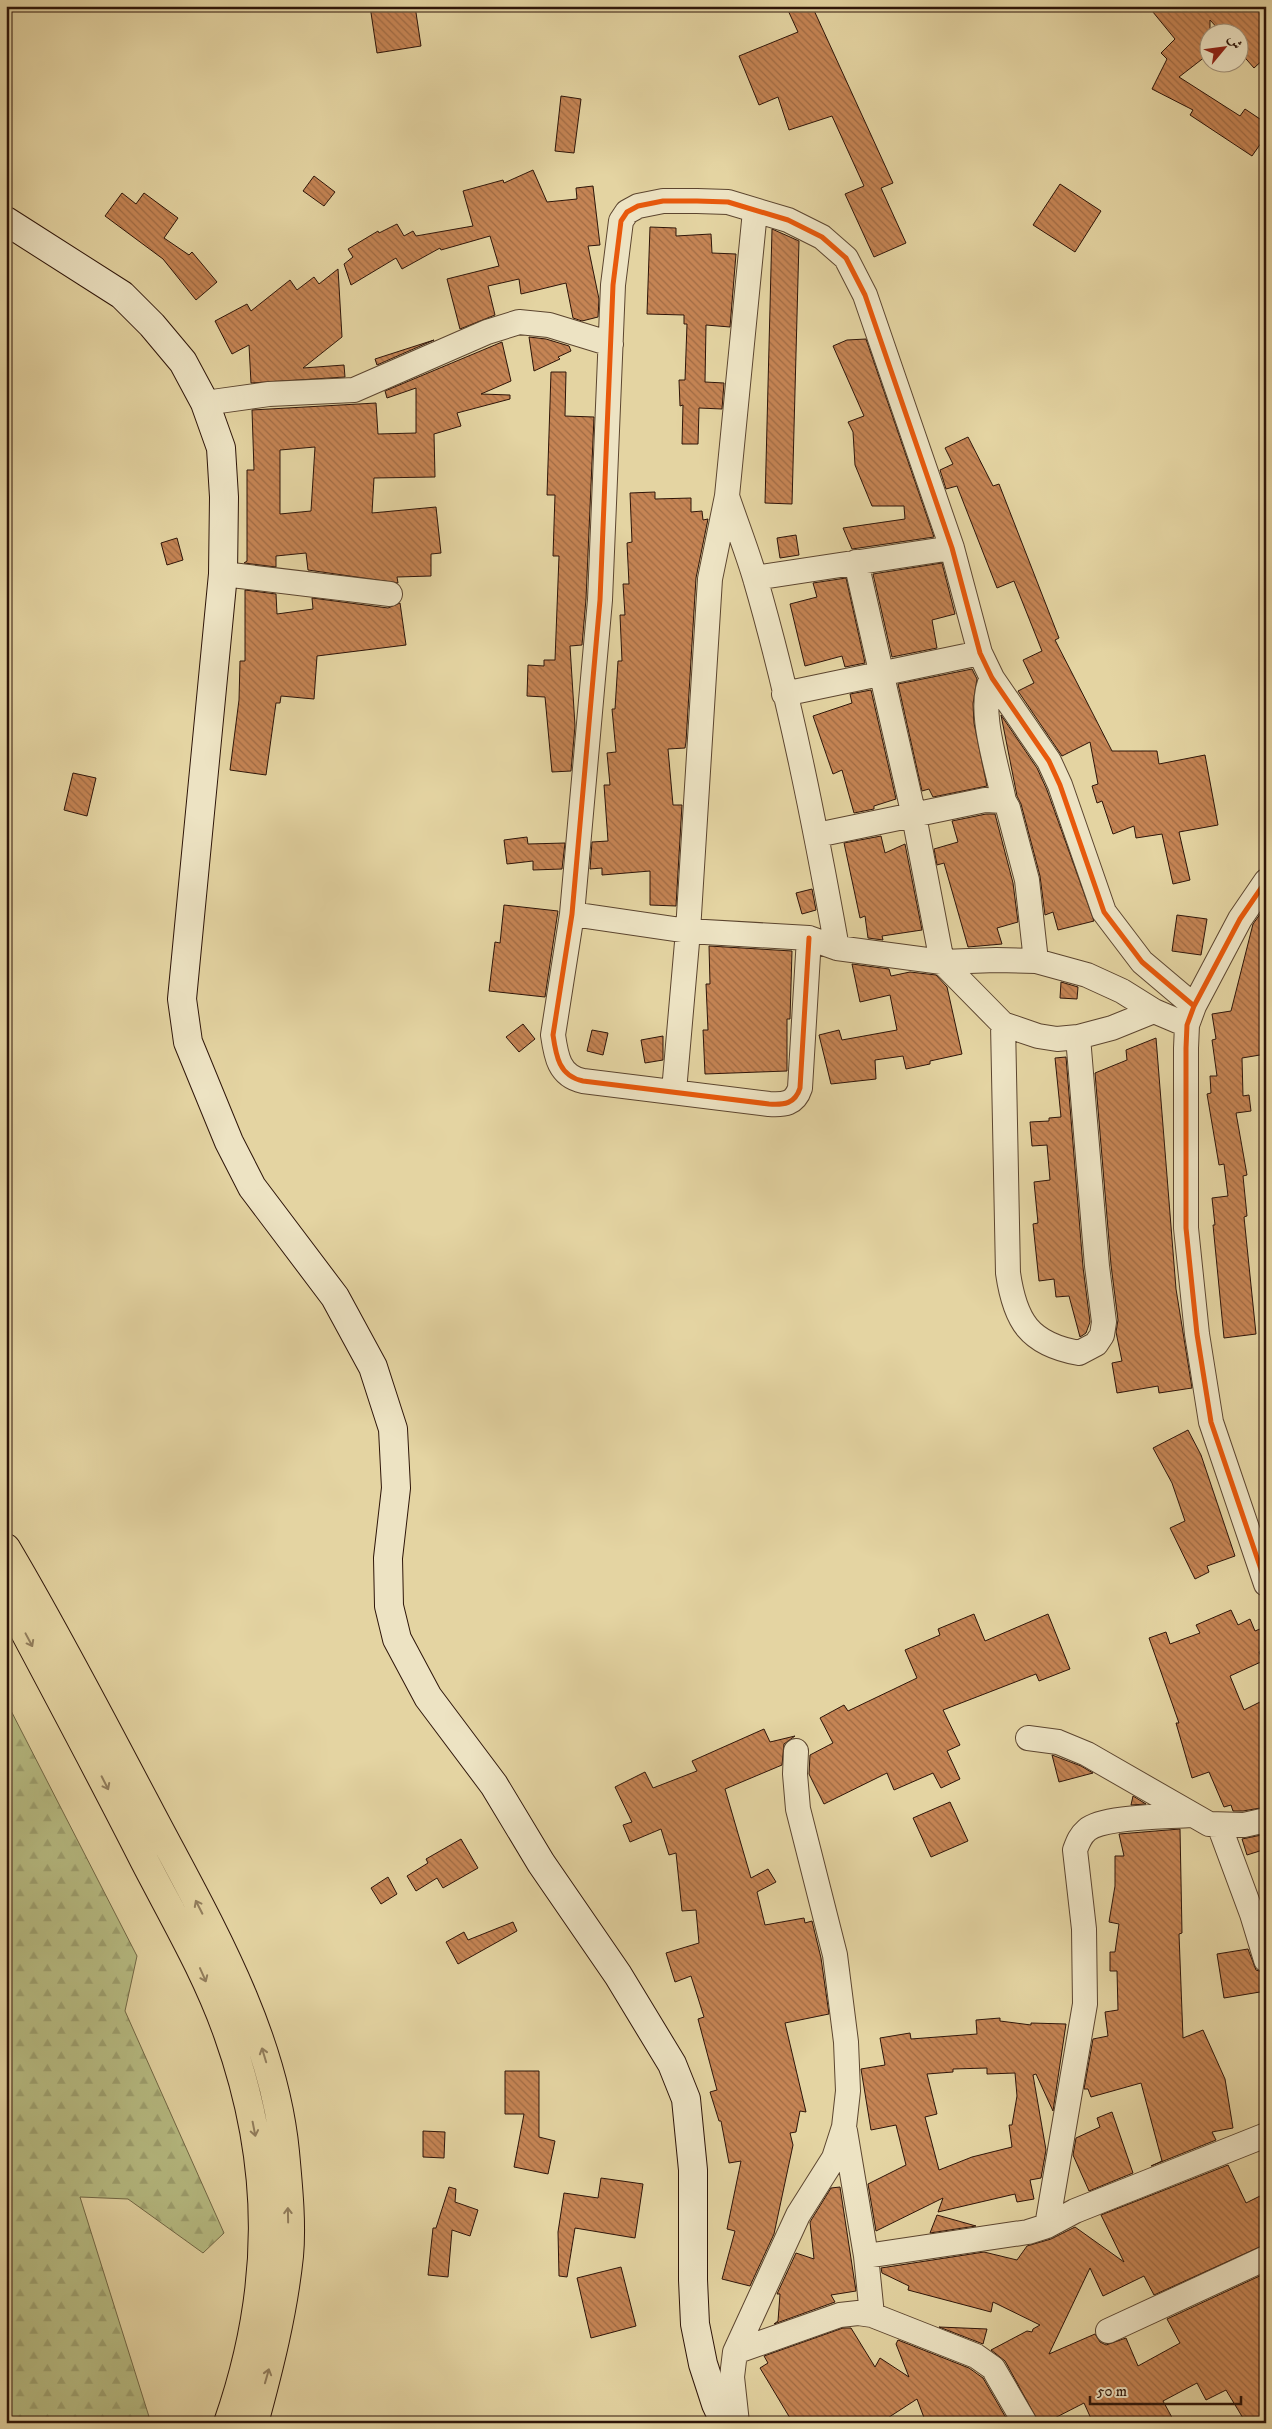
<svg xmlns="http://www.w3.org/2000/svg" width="1272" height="2429" font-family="'IM FELL DW Pica',Amiri,serif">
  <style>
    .forest { fill: url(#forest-firs); stroke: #726846 }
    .building { fill: url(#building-back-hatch); stroke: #2e1509; fill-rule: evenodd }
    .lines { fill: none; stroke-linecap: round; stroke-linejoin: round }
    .street-casing { stroke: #5c452f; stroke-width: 26 }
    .secondary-casing { stroke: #2e1509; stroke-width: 30 }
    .highway-casing { stroke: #2e1509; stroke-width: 30 }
    .street { stroke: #ede3c3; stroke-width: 24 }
    .secondary { stroke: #ede3c3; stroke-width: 28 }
    .highway { stroke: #e4d4a2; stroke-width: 28 }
    .cycleway-casing { stroke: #ede3c3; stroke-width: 8 }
    .cycleway { stroke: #e8590c; stroke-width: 5 }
    .oneway { stroke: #927e5d }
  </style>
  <defs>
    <pattern id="forest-firs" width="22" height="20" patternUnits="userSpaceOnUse" patternTransform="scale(1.25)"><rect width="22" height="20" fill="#b7bc83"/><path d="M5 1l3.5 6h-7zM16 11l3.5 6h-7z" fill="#9ea170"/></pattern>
    <pattern id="building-back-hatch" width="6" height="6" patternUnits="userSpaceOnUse" patternTransform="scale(1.25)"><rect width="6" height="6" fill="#c58454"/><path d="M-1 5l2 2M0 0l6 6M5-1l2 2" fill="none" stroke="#a06b44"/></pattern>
  </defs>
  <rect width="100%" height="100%" fill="#e4d4a2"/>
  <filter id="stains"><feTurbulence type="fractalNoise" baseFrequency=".004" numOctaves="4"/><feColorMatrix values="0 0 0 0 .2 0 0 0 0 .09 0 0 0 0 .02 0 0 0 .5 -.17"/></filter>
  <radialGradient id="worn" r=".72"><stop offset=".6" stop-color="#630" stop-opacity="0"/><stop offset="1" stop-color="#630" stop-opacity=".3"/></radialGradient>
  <!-- forest -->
  <path class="forest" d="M 6,1701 L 137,1956 L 125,2011 L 224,2233 L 203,2253 L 128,2199 L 80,2197 L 151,2423 L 6,2423 Z"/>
  <!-- building -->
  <path class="building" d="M 370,6 L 415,6 L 421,46 L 377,53 Z
    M 786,6 L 812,6 L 893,183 L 881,188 L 906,243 L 874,257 L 845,194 L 864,186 L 832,116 L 789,130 L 778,97 L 759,105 L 739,56 L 798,32 Z
    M 1148,6 L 1259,6 L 1266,14 L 1266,57 L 1254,68 L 1240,52 L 1240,32 L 1221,32 L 1210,20 L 1210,53 L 1179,77 L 1240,116 L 1245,109 L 1266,123 L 1266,136 L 1252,156 L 1190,115 L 1193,110 L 1152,89 L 1167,59 L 1161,53 L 1175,39 Z
    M 561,96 L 581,99 L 574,153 L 555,151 Z
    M 533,170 L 547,202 L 577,199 L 576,188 L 593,186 L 600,245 L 588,246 L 599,299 L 598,317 L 582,321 L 573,318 L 566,283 L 521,294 L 519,279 L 488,286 L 495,315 L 460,329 L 447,279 L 499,266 L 490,236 L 441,250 L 440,248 L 402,269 L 396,258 L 351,285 L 344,264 L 353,257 L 348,249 L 378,231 L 379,233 L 397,224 L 404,236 L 413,231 L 416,236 L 473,226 L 463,191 L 503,180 L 504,183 Z
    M 314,176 L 335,192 L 324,206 L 303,191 Z
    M 1060,184 L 1101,211 L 1075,252 L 1033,225 Z
    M 122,193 L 136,204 L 144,193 L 178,218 L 164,238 L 189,255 L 192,252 L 217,282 L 196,300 L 163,259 L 105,216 Z
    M 650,227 L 676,228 L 676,236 L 711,234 L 712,253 L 736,254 L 730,327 L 706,325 L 705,382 L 724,383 L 722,409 L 699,408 L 698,444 L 682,444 L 683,405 L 680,406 L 679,380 L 685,380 L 687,324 L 684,324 L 684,315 L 647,314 Z
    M 772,229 L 799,241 L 792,504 L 765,503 Z
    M 338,269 L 342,337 L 303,368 L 344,365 L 345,377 L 251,383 L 249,345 L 232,354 L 215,321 L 247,304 L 251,311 L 290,280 L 297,290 L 314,277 L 319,284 Z
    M 529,337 L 546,339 L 569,346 L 571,351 L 558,357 L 560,359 L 534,371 Z
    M 866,339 L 934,537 L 852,549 L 843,528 L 905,519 L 904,506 L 872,506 L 855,465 L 853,432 L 848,422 L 864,416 L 833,346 L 847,340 Z
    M 434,340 L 377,365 L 375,359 Z
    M 502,342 L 511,381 L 481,394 L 510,395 L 510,399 L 457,413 L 461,426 L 434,434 L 435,477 L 374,478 L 372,513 L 436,507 L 441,553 L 431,554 L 431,576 L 397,577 L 398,583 L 308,570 L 306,553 L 276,556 L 276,567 L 244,563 L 247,561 L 247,470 L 254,470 L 252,410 L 376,403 L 378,434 L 416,433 L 416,388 L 387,398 L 385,391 ZM 315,447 L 311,511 L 280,514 L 280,450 Z
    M 551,372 L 566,372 L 565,416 L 594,417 L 586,599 L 582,645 L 570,646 L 575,726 L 571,771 L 552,772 L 545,697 L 527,696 L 528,665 L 544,666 L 544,660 L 555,660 L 559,556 L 553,556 L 555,495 L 547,495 Z
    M 968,437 L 993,486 L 999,484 L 1059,638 L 1055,640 L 1112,751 L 1157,751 L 1159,764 L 1205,755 L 1218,825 L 1179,832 L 1190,880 L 1173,884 L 1162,834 L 1136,838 L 1134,826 L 1113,834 L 1102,801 L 1097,803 L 1092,786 L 1098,784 L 1090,742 L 1062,756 L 1018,691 L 1034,683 L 1023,660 L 1042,651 L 1014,581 L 997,588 L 957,486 L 946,489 L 940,470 L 953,464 L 945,448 Z
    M 655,492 L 655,499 L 691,498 L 691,512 L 702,511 L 703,520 L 708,519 L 696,578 L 686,742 L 685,748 L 668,749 L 673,805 L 682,805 L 676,906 L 650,905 L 650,871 L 602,875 L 602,868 L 590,869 L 592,842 L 608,841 L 604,785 L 610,785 L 607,753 L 616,752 L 612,709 L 615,709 L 618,661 L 622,661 L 620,615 L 625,615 L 623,584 L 629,584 L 627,543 L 632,542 L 630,493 Z
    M 796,535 L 799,555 L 780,558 L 777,538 Z
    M 177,538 L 183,560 L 167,565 L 161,543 Z
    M 942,563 L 955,614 L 932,620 L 937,648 L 892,657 L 873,574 Z
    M 846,578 L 865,663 L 845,667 L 842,656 L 805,666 L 790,604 L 817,597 L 813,583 Z
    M 245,590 L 276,594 L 277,614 L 313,609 L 312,598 L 388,608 L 400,603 L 406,645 L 317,656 L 314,699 L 281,696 L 280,703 L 276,703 L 266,775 L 230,770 L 239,700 L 240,661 L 245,661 Z
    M 972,669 L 977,679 L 973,704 L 974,723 L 987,786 L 933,797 L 929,789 L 922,791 L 898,684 Z
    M 871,690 L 896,799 L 874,806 L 874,809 L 854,813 L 842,770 L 833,774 L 813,716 L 852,703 L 850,694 Z
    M 1001,715 L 1037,768 L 1047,790 L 1094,921 L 1058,930 L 1053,912 L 1045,915 L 1040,876 L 1021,804 L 1017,796 Z
    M 73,773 L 96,778 L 87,816 L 64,810 Z
    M 986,814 L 995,814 L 1013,883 L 1018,922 L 997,928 L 1002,944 L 968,947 L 944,863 L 937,865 L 934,849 L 958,842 L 952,821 Z
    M 881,836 L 885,853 L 905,844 L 922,930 L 882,936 L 883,940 L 868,938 L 865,916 L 860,918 L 844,843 Z
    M 527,837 L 528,844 L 565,843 L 562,869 L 533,870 L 533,861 L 507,864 L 504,840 Z
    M 812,889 L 816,910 L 802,914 L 796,893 Z
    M 504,905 L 558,911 L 545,997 L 489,991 L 495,942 L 500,943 Z
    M 1266,906 L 1266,1054 L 1242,1058 L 1243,1096 L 1249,1095 L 1251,1111 L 1236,1113 L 1247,1175 L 1243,1176 L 1247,1216 L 1244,1217 L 1256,1334 L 1224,1338 L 1213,1225 L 1215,1225 L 1212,1198 L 1228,1196 L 1224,1164 L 1219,1165 L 1207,1094 L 1211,1093 L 1210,1076 L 1217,1076 L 1212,1040 L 1216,1039 L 1212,1014 L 1231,1011 L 1253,924 Z
    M 1177,915 L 1207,919 L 1201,955 L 1172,951 Z
    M 709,946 L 792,951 L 790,1019 L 787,1019 L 787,1071 L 705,1074 L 703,1030 L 708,1030 L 706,984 L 710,984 Z
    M 852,964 L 889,969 L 891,976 L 910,972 L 936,975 L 947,987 L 962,1054 L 930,1061 L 930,1064 L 906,1069 L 903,1056 L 875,1060 L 876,1079 L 831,1084 L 819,1035 L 839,1030 L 842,1040 L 897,1030 L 890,995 L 860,1002 Z
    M 1061,982 L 1078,987 L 1077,999 L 1060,998 Z
    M 523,1024 L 535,1039 L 519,1052 L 506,1037 Z
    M 592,1030 L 608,1033 L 603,1055 L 587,1051 Z
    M 663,1036 L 663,1060 L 645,1063 L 641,1040 Z
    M 1156,1038 L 1176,1289 L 1192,1388 L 1159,1393 L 1158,1386 L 1117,1393 L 1112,1363 L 1122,1361 L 1116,1332 L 1118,1320 L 1111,1265 L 1095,1073 L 1127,1060 L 1126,1050 Z
    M 1066,1057 L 1083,1267 L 1090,1322 L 1086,1333 L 1080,1337 L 1069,1296 L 1056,1297 L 1054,1279 L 1039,1281 L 1033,1224 L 1038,1223 L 1034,1182 L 1050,1180 L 1047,1145 L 1032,1146 L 1030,1122 L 1049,1121 L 1049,1118 L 1061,1117 L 1055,1058 Z
    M 1188,1430 L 1201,1455 L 1235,1556 L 1207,1566 L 1209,1572 L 1195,1579 L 1170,1528 L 1185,1521 L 1172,1483 L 1153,1448 Z
    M 1231,1610 L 1238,1625 L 1250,1619 L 1255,1631 L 1260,1629 L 1266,1641 L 1266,1649 L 1259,1652 L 1263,1661 L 1230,1676 L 1244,1710 L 1266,1699 L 1266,1807 L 1243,1811 L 1233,1811 L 1231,1805 L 1224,1807 L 1209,1772 L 1192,1778 L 1176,1723 L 1179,1723 L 1149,1638 L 1166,1632 L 1170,1644 L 1200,1633 L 1196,1625 Z
    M 974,1614 L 985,1641 L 1048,1614 L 1070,1669 L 1039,1681 L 1036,1674 L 943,1710 L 960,1745 L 947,1751 L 960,1779 L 941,1788 L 933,1773 L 894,1790 L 887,1773 L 824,1804 L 809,1774 L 810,1755 L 833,1743 L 820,1718 L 844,1705 L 848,1711 L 917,1678 L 905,1650 L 940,1635 L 938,1629 Z
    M 764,1729 L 770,1742 L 795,1736 L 784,1744 L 782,1765 L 725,1789 L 751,1878 L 768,1869 L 776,1882 L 757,1892 L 765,1925 L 804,1918 L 805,1923 L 812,1921 L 821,1958 L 829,2014 L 785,2023 L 806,2112 L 800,2111 L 796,2132 L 790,2133 L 793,2145 L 774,2234 L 750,2286 L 722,2279 L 735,2231 L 727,2229 L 741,2161 L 729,2163 L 721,2121 L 719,2121 L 710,2092 L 717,2090 L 698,2019 L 704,2017 L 691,1976 L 675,1982 L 666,1953 L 699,1943 L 696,1910 L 682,1911 L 676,1853 L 669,1855 L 661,1829 L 630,1842 L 623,1825 L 632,1822 L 615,1787 L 645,1772 L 653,1788 L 697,1771 L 692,1761 Z
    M 1052,1755 L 1081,1766 L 1093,1773 L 1059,1782 Z
    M 1133,1796 L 1146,1804 L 1131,1805 Z
    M 950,1802 L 968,1841 L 931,1857 L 913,1818 Z
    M 1180,1829 L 1182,1933 L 1179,1934 L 1183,2038 L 1203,2030 L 1225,2079 L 1233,2128 L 1212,2132 L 1216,2140 L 1151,2166 L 1162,2161 L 1141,2083 L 1091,2097 L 1088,2089 L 1084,2089 L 1093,2039 L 1108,2036 L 1105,2012 L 1118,2010 L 1117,1971 L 1110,1971 L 1110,1952 L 1115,1952 L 1119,1924 L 1109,1922 L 1115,1886 L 1115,1856 L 1124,1856 L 1119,1834 Z
    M 1266,1834 L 1266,1849 L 1247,1855 L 1242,1839 Z
    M 461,1839 L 478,1868 L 443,1888 L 437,1878 L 416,1891 L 407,1876 L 428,1863 L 426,1859 Z
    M 388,1877 L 397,1894 L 381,1904 L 371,1888 Z
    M 513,1922 L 517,1931 L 458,1964 L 446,1942 L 464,1932 L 468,1940 Z
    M 1248,1949 L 1256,1970 L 1266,1973 L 1266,1991 L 1224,1998 L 1217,1954 Z
    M 1000,2018 L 1000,2021 L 1031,2025 L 1031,2023 L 1066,2024 L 1053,2111 L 1036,2074 L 1033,2075 L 1046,2150 L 1041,2178 L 1030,2180 L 1034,2199 L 1017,2202 L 1015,2194 L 938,2212 L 943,2198 L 876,2231 L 868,2184 L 906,2165 L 896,2125 L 871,2130 L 861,2069 L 885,2065 L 880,2038 L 910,2033 L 911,2039 L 977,2034 L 976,2020 ZM 987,2068 L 987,2074 L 1015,2073 L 1017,2096 L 1012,2125 L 1009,2125 L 1012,2147 L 972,2157 L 939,2170 L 925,2117 L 937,2114 L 927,2074 L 953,2072 L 953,2069 Z
    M 505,2071 L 539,2071 L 539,2137 L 555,2141 L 548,2174 L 514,2167 L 524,2114 L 505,2114 Z
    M 1112,2112 L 1133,2173 L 1089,2191 L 1073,2155 L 1076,2138 L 1100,2127 L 1097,2118 Z
    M 423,2131 L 445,2132 L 444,2158 L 423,2157 Z
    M 1228,2165 L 1246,2203 L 1266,2193 L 1266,2244 L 1154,2295 L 1144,2276 L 1103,2296 L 1090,2268 L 1049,2354 L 1095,2334 L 1100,2342 L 1106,2345 L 1126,2338 L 1138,2366 L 1180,2343 L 1167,2319 L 1266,2273 L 1266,2423 L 1246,2423 L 1226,2390 L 1206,2400 L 1197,2383 L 1163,2401 L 1175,2423 L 1093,2423 L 1084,2403 L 1045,2423 L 1039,2423 L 1005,2361 L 991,2350 L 1027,2331 L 1032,2332 L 1033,2329 L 1040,2325 L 993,2302 L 991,2312 L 908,2290 L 909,2286 L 882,2273 L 881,2268 L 984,2252 L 1017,2260 L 1027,2246 L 1051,2239 L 1075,2227 L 1124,2262 L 1101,2215 Z
    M 601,2178 L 643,2184 L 635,2238 L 575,2228 L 567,2277 L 559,2276 L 558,2232 L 564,2193 L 598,2198 Z
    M 449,2187 L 456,2189 L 455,2202 L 478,2210 L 470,2236 L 452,2230 L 448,2277 L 428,2275 L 433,2228 L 436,2228 Z
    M 840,2187 L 856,2291 L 831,2295 L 835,2302 L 774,2324 L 778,2321 L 780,2294 L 777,2294 L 796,2253 L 814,2259 L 810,2222 L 831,2188 Z
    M 937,2215 L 976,2226 L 930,2233 Z
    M 621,2267 L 636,2326 L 591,2338 L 577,2278 Z
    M 939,2327 L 987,2329 L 983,2344 Z
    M 843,2328 L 851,2328 L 875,2367 L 880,2358 L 909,2377 L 896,2344 L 898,2340 L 969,2368 L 983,2378 L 1009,2423 L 926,2423 L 917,2399 L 880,2423 L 793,2423 L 760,2368 L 768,2363 L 764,2356 Z"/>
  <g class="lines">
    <!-- street casing -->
    <g class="street-casing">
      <path id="street" d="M 205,403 L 269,394 L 354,390 L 487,332 L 519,322 L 549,325 L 611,344
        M 727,496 C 736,523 747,551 755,578 C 790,698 815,825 837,948
        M 856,562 L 914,816 L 942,962 L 1003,1024 L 1038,1036 L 1057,1039 L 1078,1037 L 1112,1028 L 1154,1011
        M 223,574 L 390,594
        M 755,578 L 952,548
        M 992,678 C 976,707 998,769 1004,801
        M 784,694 L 980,653
        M 817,835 L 985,800 L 1004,801 L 1008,808 L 1027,880 L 1036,961
        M 1266,881 L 1240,919 L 1194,1006 L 1187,1025 L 1186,1048 L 1186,1228 L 1197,1334 L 1211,1422 L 1266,1584
        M 572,914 L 688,931 L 809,938 L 837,948 L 942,962 L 996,960 L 1036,961 L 1087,975 L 1122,991 L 1154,1011 L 1187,1025
        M 809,938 L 800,1088 C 795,1104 784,1105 769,1104 L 583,1081 C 559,1076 556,1056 553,1035 L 572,914 L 600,600 L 613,285 L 621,221 L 627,212 L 638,206 L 663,201 L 697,201 L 728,202 L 788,220 L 822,237 L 846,258 L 865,295 L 952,548 L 980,653 L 992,678 L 1049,761 L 1060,785 L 1104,912 L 1142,962 L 1194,1006
        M 1003,1024 L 1008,1273 C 1015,1321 1029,1344 1079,1353 L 1096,1344 L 1102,1335 L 1104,1322 L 1097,1266 L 1078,1037
        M 674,1091 L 688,931 L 710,579 L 727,496 L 755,211
        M 1028,1738 L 1058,1742 L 1087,1754 L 1209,1824 L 1244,1825 L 1266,1820
        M 1219,1825 L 1252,1914 L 1266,1960
        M 845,2131 L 866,2256 L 872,2315
        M 1047,2226 L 1085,2004 L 1084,1929 L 1075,1850 C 1078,1842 1080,1836 1087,1830 C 1103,1816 1168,1817 1191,1815
        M 866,2256 L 1028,2232 L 1047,2226 L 1075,2211 L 1266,2135
        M 1108,2331 L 1266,2258
        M 735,2352 L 840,2315 L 858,2313 L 872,2315 L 976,2356 L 993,2368 L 1025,2423
        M 737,2423 L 732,2377 L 735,2352 L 798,2215 L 834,2158 L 844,2127 L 848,2091 L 846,2042 L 835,1955 L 798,1809 L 795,1774 L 796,1751"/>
    </g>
    <!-- secondary casing -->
    <g class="secondary-casing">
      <path id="secondary" d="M 6,221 L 122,295 L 152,325 L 183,362 L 205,403 L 221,448 L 224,497 L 223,574 L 182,999 L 188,1042 L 229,1142 L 252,1187 L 335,1297 L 373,1367 L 393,1429 L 396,1488 L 388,1558 L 389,1606 L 397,1639 L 428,1697 L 494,1785 L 541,1863 L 618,1975 L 672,2064 L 686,2099 L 693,2170 L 693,2280 L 695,2324 L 703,2364 L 716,2404 L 725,2423"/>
    </g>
    <!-- highway casing -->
    <g class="highway-casing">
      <path id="highway" d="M 6,1548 C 56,1632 101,1720 147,1806 C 204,1915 273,2028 285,2152 C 288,2185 292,2223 289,2256 C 283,2313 269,2368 254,2423
        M 6,1597 C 53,1685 100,1773 145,1862 C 174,1918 207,1974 228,2034 C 275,2166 274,2291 228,2423"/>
    </g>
    <!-- street -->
    <use href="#street" class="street"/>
    <!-- secondary -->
    <use href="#secondary" class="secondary"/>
    <!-- highway -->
    <use href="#highway" class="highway"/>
    <!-- cycleway casing -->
    <g class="cycleway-casing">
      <path id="cycleway" d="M 1266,881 L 1240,919 L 1194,1006 L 1187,1025 L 1186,1048 L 1186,1228 L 1197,1334 L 1211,1422 L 1266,1584
        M 809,938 L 800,1088 C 795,1104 784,1105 769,1104 L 583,1081 C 559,1076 556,1056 553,1035 L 572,914 L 600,600 L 613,285 L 621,221 L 627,212 L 638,206 L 663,201 L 697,201 L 728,202 L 788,220 L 822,237 L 846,258 L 865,295 L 952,548 L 980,653 L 992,678 L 1049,761 L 1060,785 L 1104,912 L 1142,962 L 1194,1006"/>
    </g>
    <!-- cycleway -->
    <use href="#cycleway" class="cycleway"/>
  </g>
  <!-- one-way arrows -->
  <defs><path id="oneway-shaft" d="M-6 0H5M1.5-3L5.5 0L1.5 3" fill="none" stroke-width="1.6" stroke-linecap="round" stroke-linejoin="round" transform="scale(1.25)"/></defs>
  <g class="oneway">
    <use href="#oneway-shaft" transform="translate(29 1640) rotate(62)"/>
    <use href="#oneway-shaft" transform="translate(105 1783) rotate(63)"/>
    <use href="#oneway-shaft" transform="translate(199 1907) rotate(-117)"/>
    <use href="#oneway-shaft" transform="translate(203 1975) rotate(66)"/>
    <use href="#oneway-shaft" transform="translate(264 2055) rotate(-107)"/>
    <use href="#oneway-shaft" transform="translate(254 2129) rotate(79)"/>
    <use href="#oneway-shaft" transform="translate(288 2215) rotate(-91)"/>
    <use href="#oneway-shaft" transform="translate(267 2376) rotate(-74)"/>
  </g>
  <!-- margin -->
  <rect width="1272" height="2429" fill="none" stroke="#e4d4a2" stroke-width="25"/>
  <rect x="8" y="8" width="1257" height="2414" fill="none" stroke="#2e1509" stroke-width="2.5"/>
  <rect x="12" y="12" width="1247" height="2404" fill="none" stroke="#2e1509"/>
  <!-- north arrow -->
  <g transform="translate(1224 48) rotate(61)"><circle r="24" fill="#ede3c3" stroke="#a19179"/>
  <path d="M0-4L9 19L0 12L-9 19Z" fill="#8f2418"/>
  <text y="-8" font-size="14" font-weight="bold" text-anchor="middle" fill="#2e1509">ش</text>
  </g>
  <!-- scale -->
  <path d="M1090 2396v8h151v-8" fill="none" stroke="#2e1509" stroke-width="2.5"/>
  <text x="1097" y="2396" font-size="15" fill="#2e1509" stroke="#ede3c3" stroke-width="4" paint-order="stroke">50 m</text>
  <rect width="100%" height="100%" filter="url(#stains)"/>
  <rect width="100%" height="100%" fill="url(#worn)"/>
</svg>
